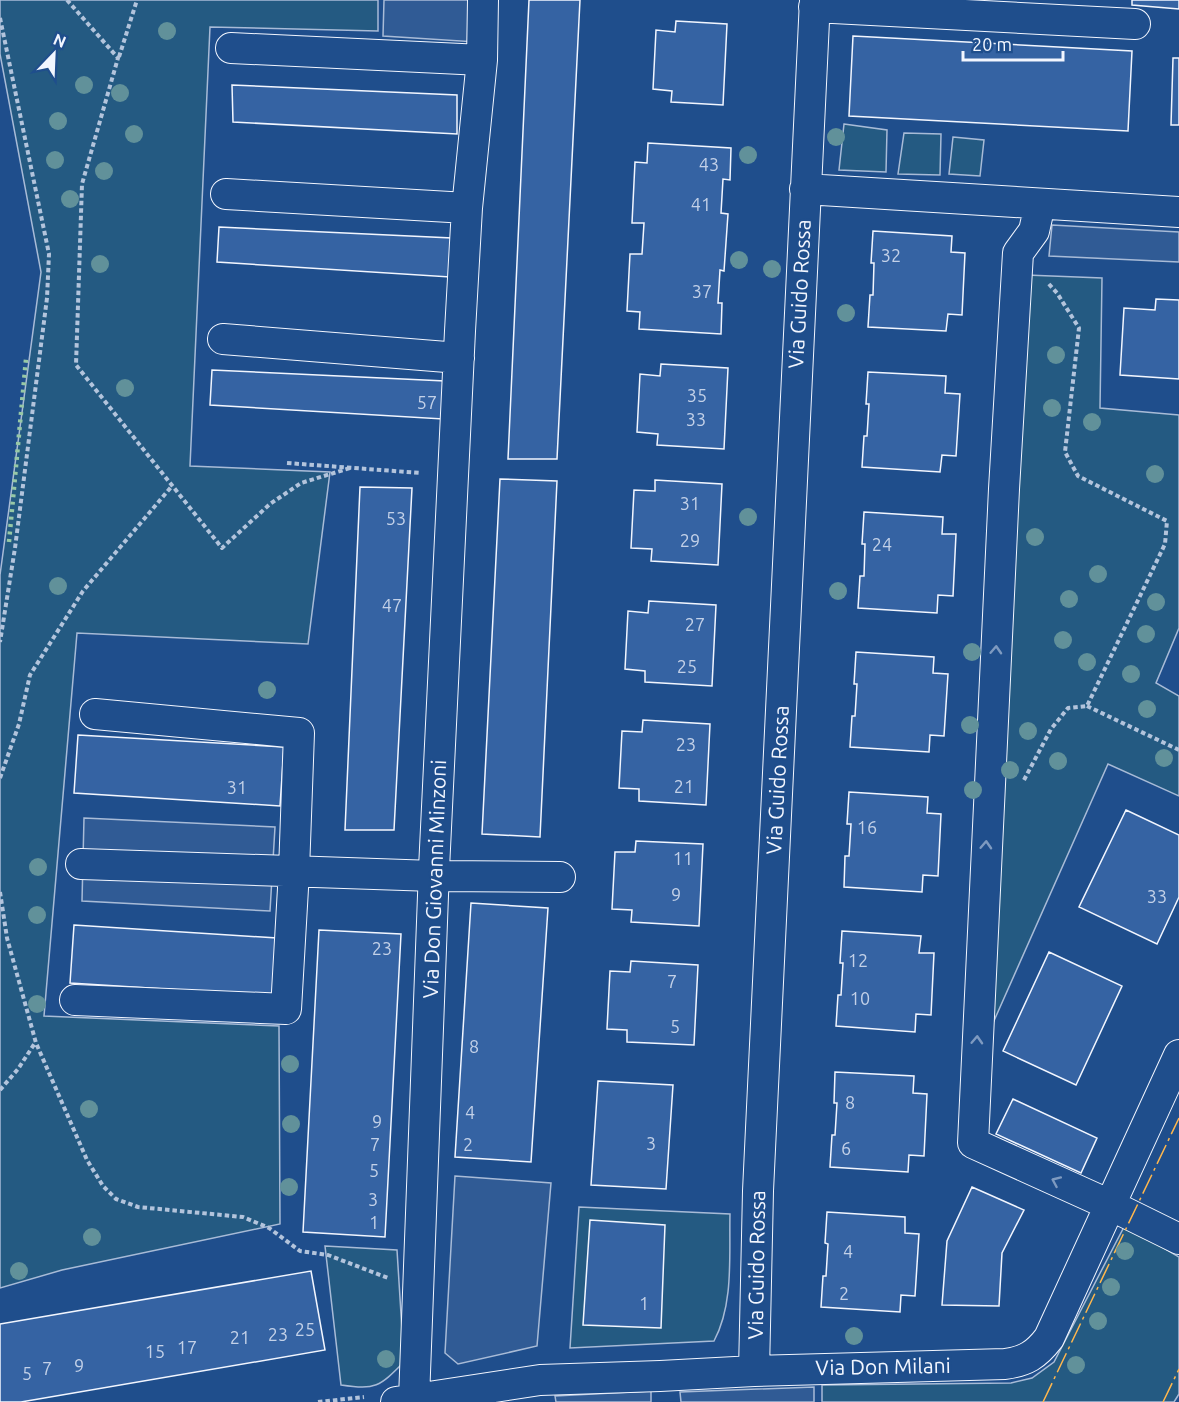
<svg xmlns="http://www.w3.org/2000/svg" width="1179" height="1402" font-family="Ubuntu,sans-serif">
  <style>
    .green { fill: #245a82; stroke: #a8bbd7; stroke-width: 1.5 }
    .parking { fill: #305b95; stroke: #a8bbd7; stroke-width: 1.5 }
    .building { fill: #3563a3; stroke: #f2f6ff; stroke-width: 1.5 }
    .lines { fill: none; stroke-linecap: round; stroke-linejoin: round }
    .street-casing { stroke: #f2f6ff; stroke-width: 32 }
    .path { stroke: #b3c4dc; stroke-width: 4; stroke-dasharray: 4.5 3; stroke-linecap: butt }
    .street { stroke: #1f4e8c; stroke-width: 30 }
    .hedge { stroke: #97c8a6; stroke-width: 4.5; stroke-dasharray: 3 4.5; stroke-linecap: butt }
    .power { stroke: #ffb74d; stroke-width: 1.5; stroke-dasharray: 21 4.5 3 4.5; stroke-linecap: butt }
    .tree { fill: #61919a }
    .oneway { stroke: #7e9ac0 }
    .labels { text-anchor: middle; stroke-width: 4.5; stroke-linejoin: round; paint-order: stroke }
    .number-label { font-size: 18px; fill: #c3d1e8 }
    .street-label { font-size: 21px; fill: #f2f6ff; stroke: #1f4e8c }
  </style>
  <rect width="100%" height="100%" fill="#1f4e8c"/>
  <!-- green -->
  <path class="green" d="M 0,0 L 378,0 L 378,31 L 210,27 L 190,466 L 330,472 L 308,644 L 77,633 L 44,1016 L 279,1026 L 280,1224 L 62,1270 L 0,1288 L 0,575 L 41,272 L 0,54 Z
    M 844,124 L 887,130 L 886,172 L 839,170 Z
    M 904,133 L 941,134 L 940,175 L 898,174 Z
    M 953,137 L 984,140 L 980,176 L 949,174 Z
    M 1026,275 L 1102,278 L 1100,408 L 1179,415 L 1179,628 L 1156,683 L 1179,696 L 1179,796 L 1108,764 L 993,1023 Z
    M 579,1207 L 730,1214 C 729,1255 734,1304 714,1341 L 570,1348 Z
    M 1125,1225 L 1179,1257 L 1179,1394 L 1174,1402 L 822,1402 L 822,1385 L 1011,1383 L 1032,1378 L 1054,1362 Z
    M 325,1246 L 397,1250 L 404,1362 C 379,1387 376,1390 341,1385 Z"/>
  <!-- parking -->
  <path class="parking" d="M 384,0 L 476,0 L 476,42 L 383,36 Z
    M 1052,225 L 1179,232 L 1179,262 L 1049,256 Z
    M 84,818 L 275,827 L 270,911 L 82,901 Z
    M 455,1176 L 551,1183 L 537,1346 L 458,1364 L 445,1353 Z
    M 814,1387 L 814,1402 L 681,1402 L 680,1392 Z
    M 651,1391 L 651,1402 L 556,1402 L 555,1396 Z"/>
  <!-- building -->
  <path class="building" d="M 529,0 L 580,0 L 557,459 L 508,459 Z
    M 1132,0 L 1179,0 L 1179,9 L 1132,5 Z
    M 676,21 L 727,24 L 723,105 L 671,102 L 672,91 L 653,89 L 656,30 L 675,32 Z
    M 853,36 L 1132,51 L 1128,131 L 849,116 Z
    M 1173,58 L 1179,58 L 1179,125 L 1171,125 Z
    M 232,85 L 457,95 L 457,134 L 233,122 Z
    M 648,143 L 731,148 L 730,180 L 723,179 L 721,213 L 728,214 L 724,271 L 720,270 L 718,303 L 722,303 L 721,334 L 639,329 L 640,312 L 627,311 L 630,254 L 642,254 L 644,223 L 632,223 L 635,162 L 647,163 Z
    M 219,227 L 452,238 L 450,277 L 217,262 Z
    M 873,231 L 952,236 L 951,252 L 965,253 L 962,315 L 948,314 L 946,331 L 868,327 L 870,295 L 873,295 L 874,263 L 871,263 Z
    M 1156,299 L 1179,300 L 1179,379 L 1120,375 L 1124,308 L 1155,310 Z
    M 661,364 L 728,368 L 724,449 L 657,445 L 658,434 L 637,432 L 640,374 L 660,376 Z
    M 212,370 L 445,381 L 443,419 L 210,405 Z
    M 868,372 L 946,376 L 945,393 L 960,394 L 956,456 L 942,455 L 940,472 L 862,467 L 864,436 L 867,436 L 869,404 L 866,404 Z
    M 500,479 L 557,481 L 540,837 L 482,834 Z
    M 655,480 L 722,484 L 718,565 L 651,561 L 652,549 L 631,548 L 634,490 L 655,491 Z
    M 360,487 L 412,488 L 394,830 L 345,830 Z
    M 864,512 L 943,517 L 942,534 L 956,534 L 953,596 L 938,595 L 937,613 L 858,608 L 860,576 L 864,576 L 865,544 L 862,544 Z
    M 649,601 L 716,605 L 712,686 L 645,682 L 645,671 L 625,669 L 628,611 L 648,613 Z
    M 856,652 L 934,657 L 933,673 L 948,674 L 944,736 L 930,735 L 929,752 L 850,747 L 852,716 L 855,716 L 857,684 L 854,684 Z
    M 643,720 L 710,724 L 706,805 L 639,801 L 639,789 L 619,788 L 622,731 L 642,732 Z
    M 78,735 L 284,747 L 280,806 L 74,793 Z
    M 849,792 L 928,797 L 927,813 L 941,814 L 938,876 L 923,875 L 922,892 L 844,887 L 845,856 L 849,856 L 851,824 L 847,824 Z
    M 1126,810 L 1179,835 L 1179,897 L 1157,944 L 1079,907 Z
    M 636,841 L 703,844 L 699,926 L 631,922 L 632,910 L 612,909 L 615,852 L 635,852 Z
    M 471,903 L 548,908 L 531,1162 L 455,1157 Z
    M 74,925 L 277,938 L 274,996 L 70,983 Z
    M 319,930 L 401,934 L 385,1237 L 303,1232 Z
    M 842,931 L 921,936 L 919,953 L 934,953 L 931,1015 L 916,1014 L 915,1032 L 836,1026 L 838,995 L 841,995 L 843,963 L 840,963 Z
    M 1049,952 L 1122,986 L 1076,1085 L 1003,1051 Z
    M 631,961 L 698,965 L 694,1045 L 627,1042 L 627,1030 L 607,1029 L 610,971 L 630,972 Z
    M 835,1072 L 914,1076 L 913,1093 L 927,1094 L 924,1156 L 909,1155 L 908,1172 L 830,1167 L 832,1135 L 835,1135 L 837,1103 L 834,1103 Z
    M 598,1081 L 673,1085 L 666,1189 L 591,1185 Z
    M 1013,1099 L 1097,1138 L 1081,1173 L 996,1134 Z
    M 972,1187 L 1024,1210 L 1002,1253 L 999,1306 L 942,1305 L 947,1241 Z
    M 827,1212 L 905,1217 L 905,1233 L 919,1234 L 915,1296 L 901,1295 L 900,1312 L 821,1307 L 823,1276 L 826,1276 L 828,1244 L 825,1243 Z
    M 590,1220 L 665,1225 L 661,1328 L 583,1325 Z
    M 311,1271 L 325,1350 L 21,1402 L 0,1402 L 0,1324 Z"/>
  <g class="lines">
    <!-- street casing -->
    <g class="street-casing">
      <path id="street" d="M 814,7 L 1135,24
        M 231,48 L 482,60
        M 805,189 L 1179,212
        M 226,194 L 467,208
        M 1040,204 L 1034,231 L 1018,253 L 1004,489 L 973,1143 L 1110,1205 L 1179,1239
        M 223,339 L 459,358
        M 81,864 L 434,876 L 560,877
        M 75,1000 L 286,1009 L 294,871 L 299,733 L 95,714
        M 754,1371 L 758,1191 L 815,0
        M 414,1399 L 434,869 L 460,331 L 467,208 L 482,60 L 483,0
        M 396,1402 L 540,1380 L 660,1376 L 754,1371 L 1005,1364 C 1026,1361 1036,1355 1049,1338 L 1179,1055"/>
    </g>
    <!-- path -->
    <path class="path" d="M 67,0 L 118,58 L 82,184 L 76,365 L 222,548 L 270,504 L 301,483 L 350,468
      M 0,18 L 49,254 L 47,298 L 15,548 L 0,642
      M 119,57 L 137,0
      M 287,463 L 421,473
      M 1087,706 L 1179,750
      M 0,778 L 19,724 L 30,675 L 83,591 L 172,486
      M 1024,780 L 1051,729 L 1068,708 L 1087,706 L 1165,544 L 1167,521 L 1078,476 L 1065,452 L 1079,328 L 1057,293 L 1048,283
      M 0,892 L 7,938 L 36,1043 L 87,1160 L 103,1186 L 116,1199 L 138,1207 L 243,1217 L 269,1228 L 300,1251 L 328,1255 L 388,1278
      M 0,1090 L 18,1069 L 35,1043
      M 318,1402 L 364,1397"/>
    <!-- street -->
    <use href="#street" class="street"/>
    <!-- hedge -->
    <path class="hedge" d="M 9,542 L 26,359"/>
    <!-- power -->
    <path class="power" d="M 1043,1402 L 1179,1118
      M 1163,1402 L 1179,1369"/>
  </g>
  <!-- trees -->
  <g class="tree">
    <circle cx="167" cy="31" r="9"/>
    <circle cx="84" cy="85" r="9"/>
    <circle cx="120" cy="93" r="9"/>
    <circle cx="58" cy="121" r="9"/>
    <circle cx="134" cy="134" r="9"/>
    <circle cx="836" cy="137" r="9"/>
    <circle cx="748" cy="155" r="9"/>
    <circle cx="55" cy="160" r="9"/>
    <circle cx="104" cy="171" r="9"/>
    <circle cx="70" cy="199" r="9"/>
    <circle cx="739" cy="260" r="9"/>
    <circle cx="100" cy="264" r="9"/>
    <circle cx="772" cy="269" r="9"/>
    <circle cx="846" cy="313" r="9"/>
    <circle cx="1056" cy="355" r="9"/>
    <circle cx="125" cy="388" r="9"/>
    <circle cx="1052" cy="408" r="9"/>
    <circle cx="1092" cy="422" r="9"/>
    <circle cx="1155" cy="474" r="9"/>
    <circle cx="748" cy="517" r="9"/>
    <circle cx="1035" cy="537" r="9"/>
    <circle cx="1098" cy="574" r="9"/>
    <circle cx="58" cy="586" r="9"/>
    <circle cx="838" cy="591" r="9"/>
    <circle cx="1069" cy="599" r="9"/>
    <circle cx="1156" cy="602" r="9"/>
    <circle cx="1146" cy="634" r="9"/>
    <circle cx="1063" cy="640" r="9"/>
    <circle cx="972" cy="652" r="9"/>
    <circle cx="1087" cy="662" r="9"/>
    <circle cx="1131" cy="674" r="9"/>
    <circle cx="267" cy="690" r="9"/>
    <circle cx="1147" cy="709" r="9"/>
    <circle cx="970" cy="725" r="9"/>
    <circle cx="1028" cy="731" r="9"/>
    <circle cx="1164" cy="758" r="9"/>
    <circle cx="1058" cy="761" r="9"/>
    <circle cx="1010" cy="770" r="9"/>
    <circle cx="973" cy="790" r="9"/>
    <circle cx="38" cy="867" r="9"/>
    <circle cx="37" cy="915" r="9"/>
    <circle cx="37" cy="1004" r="9"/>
    <circle cx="290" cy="1064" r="9"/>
    <circle cx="89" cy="1109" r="9"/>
    <circle cx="291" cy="1124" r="9"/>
    <circle cx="289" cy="1187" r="9"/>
    <circle cx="92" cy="1237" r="9"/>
    <circle cx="1125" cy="1251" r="9"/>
    <circle cx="19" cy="1271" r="9"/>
    <circle cx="1111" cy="1287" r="9"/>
    <circle cx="1098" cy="1321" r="9"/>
    <circle cx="854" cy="1336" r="9"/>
    <circle cx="386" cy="1359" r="9"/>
    <circle cx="1076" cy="1365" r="9"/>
  </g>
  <!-- one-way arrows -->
  <defs><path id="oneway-chevron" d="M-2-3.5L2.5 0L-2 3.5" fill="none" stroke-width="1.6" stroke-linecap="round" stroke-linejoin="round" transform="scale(1.5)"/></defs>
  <g class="oneway">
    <use href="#oneway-chevron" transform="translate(996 650) rotate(-87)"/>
    <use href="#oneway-chevron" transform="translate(986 845) rotate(-87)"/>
    <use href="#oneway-chevron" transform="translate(977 1040) rotate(-87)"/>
    <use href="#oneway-chevron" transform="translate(1056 1181) rotate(-156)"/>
  </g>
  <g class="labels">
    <!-- number labels -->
    <g class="number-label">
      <text x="709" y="171">43</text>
      <text x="701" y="211">41</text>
      <text x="891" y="262">32</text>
      <text x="702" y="298">37</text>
      <text x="697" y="402">35</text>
      <text x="427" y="409">57</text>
      <text x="696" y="426">33</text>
      <text x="690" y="510">31</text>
      <text x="396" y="525">53</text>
      <text x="690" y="547">29</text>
      <text x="882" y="551">24</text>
      <text x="392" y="612">47</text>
      <text x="695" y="631">27</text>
      <text x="687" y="673">25</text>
      <text x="686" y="751">23</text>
      <text x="684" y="793">21</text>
      <text x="237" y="794">31</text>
      <text x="867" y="834">16</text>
      <text x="683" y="865">11</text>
      <text x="676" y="901">9</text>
      <text x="1157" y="903">33</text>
      <text x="382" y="955">23</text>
      <text x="858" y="967">12</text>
      <text x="672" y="988">7</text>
      <text x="860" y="1005">10</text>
      <text x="675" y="1033">5</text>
      <text x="474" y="1053">8</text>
      <text x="850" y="1109">8</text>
      <text x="470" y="1119">4</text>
      <text x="377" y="1128">9</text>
      <text x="651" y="1150">3</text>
      <text x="375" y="1151">7</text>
      <text x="468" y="1151">2</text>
      <text x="846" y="1155">6</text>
      <text x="374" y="1177">5</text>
      <text x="373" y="1206">3</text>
      <text x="374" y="1229">1</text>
      <text x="848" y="1258">4</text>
      <text x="844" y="1300">2</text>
      <text x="644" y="1310">1</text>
      <text x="305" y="1336">25</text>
      <text x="278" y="1341">23</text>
      <text x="240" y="1344">21</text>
      <text x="187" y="1354">17</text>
      <text x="155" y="1358">15</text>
      <text x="79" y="1372">9</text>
      <text x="47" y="1375">7</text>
      <text x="27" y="1380">5</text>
    </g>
    <!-- street labels -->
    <g class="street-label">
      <text transform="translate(800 294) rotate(-87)" y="7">Via Guido Rossa</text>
      <text transform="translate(778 780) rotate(-87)" y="7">Via Guido Rossa</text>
      <text transform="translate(435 879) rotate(-88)" y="7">Via Don Giovanni Minzoni</text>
      <text transform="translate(757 1265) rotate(-89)" y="7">Via Guido Rossa</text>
      <text transform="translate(883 1367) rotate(-1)" y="7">Via Don Milani</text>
    </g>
  </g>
  <!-- north arrow -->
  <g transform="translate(54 54) rotate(23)" stroke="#1f4e8c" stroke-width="4.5" paint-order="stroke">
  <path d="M0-4.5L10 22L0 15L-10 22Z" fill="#f2f6ff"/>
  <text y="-9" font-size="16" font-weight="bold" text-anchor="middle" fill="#f2f6ff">N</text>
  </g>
  <!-- scale -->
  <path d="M963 51v9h100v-9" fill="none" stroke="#f2f6ff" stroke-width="3"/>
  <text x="972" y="51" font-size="18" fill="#f2f6ff" stroke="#1f4e8c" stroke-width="4.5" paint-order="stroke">20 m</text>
</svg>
